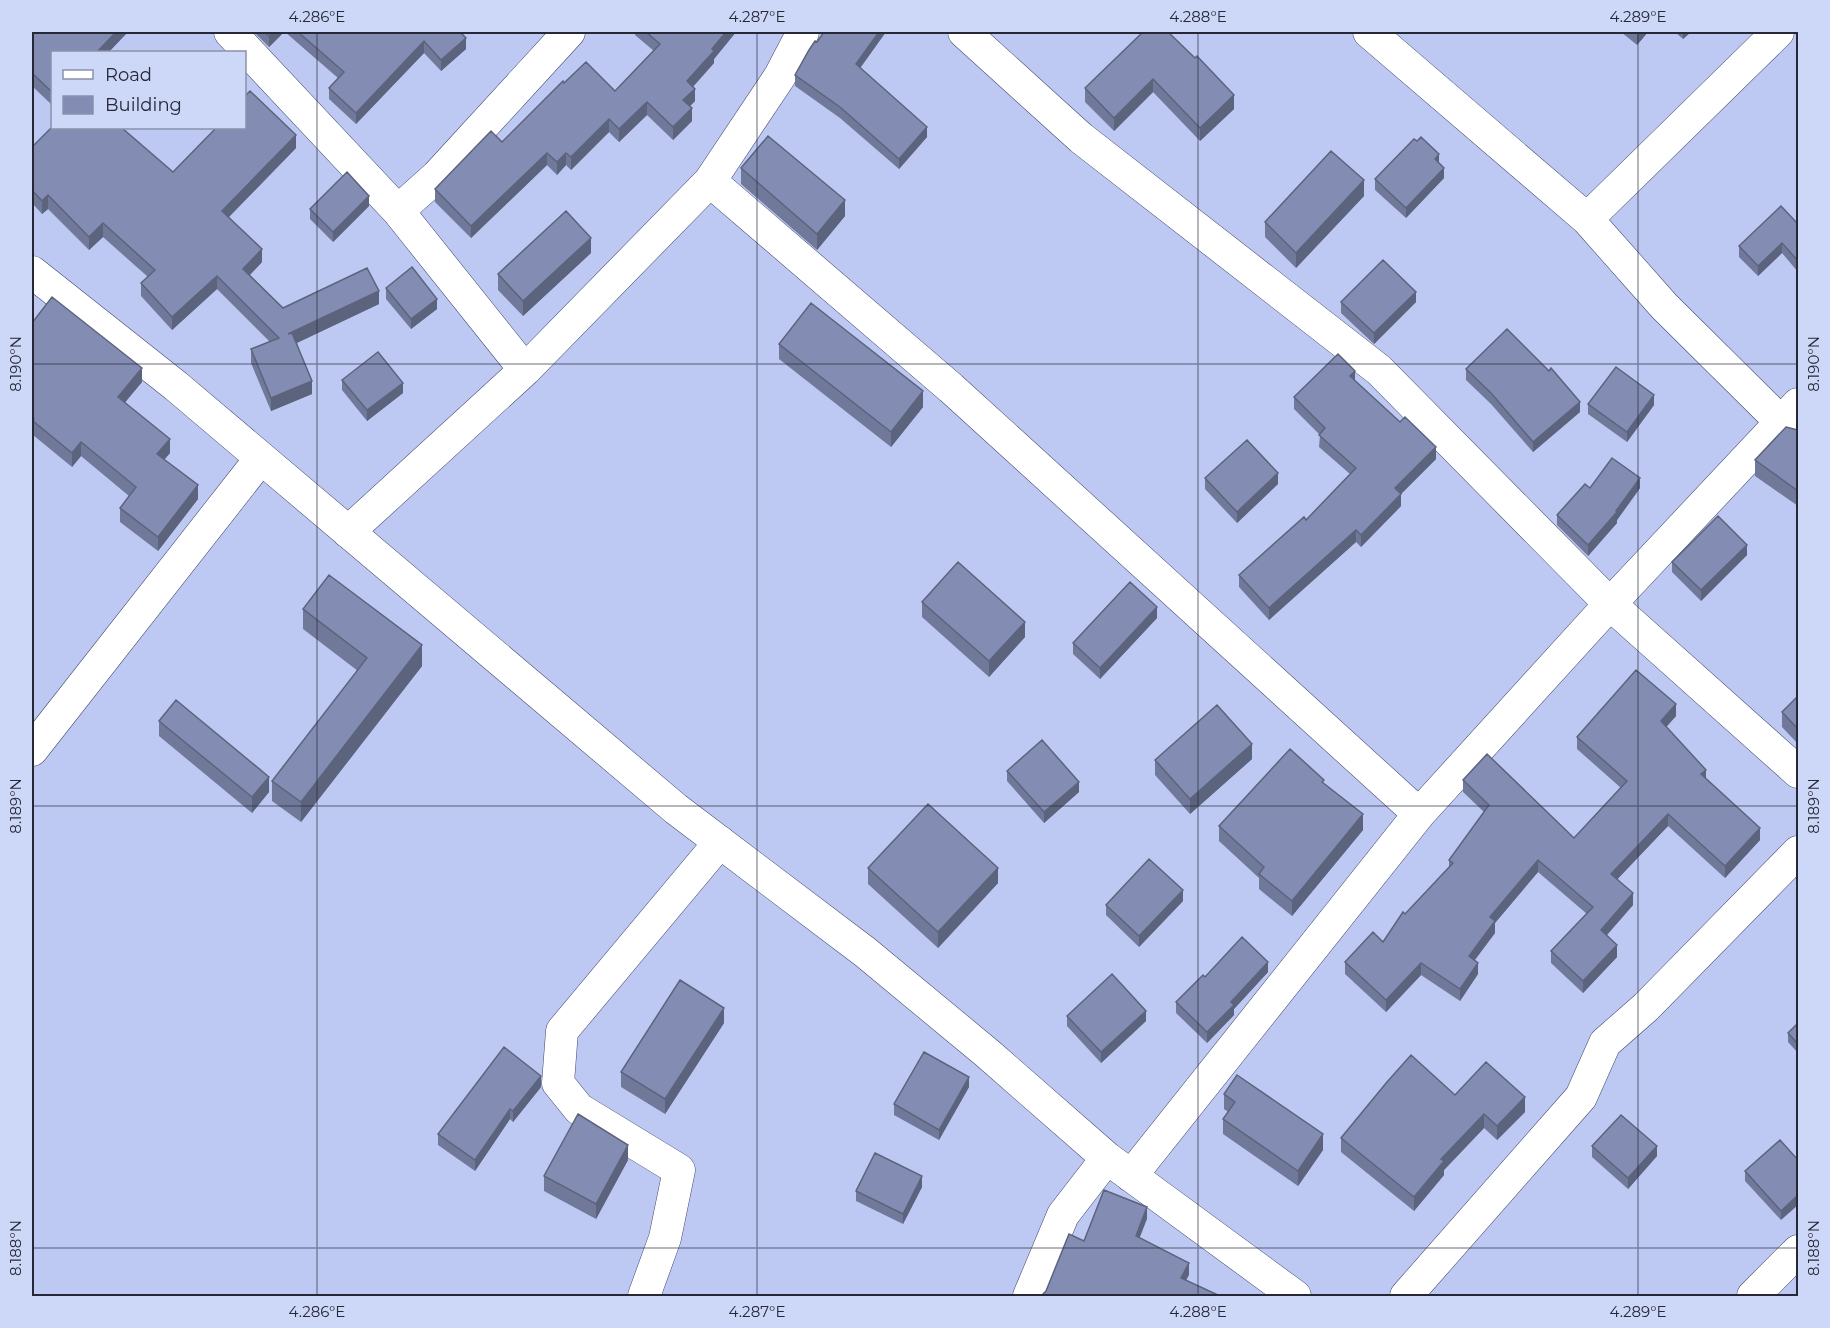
<svg xmlns="http://www.w3.org/2000/svg" width="1830" height="1328" font-family="Montserrat,sans-serif">
  <style>
    .lines { fill: none; stroke-linecap: round; stroke-linejoin: round }
    .minor-casing { stroke: #3e4669; stroke-width: 33 }
    .minor { stroke: #fff; stroke-width: 32 }
    .wall { fill: #71799a }
    .shaded-wall { fill: #5c637d }
    .building { fill: #838db3; stroke: #5c637d; stroke-width: 1.5 }
    .ticks { fill: none; stroke: #242837; stroke-width: 1.5; stroke-opacity: 0.45 }
    .neatline { fill: none; stroke: #242837; stroke-width: 2 }
    .ticks-label { font-size: 15px; text-anchor: middle; fill: #242837 }
  </style>
  <rect width="100%" height="100%" fill="#bec9f3"/>
  <g class="lines">
    <!-- minor casing -->
    <g class="minor-casing">
      <path id="minor" d="M 230,32 L 398,211 L 525,370
        M 964,32 L 1081,138 L 1379,370 L 1610,604 L 1798,772
        M 1369,32 L 1587,219 L 1664,306 L 1781,422 L 1798,428
        M 710,181 L 951,388 L 1419,814
        M 398,211 L 437,176 L 569,32
        M 1587,219 L 1778,32
        M 32,272 L 176,386 L 676,809 L 865,952 L 987,1053 L 1107,1158 L 1295,1296
        M 348,532 L 525,370 L 710,181 L 780,76 L 803,32
        M 32,750 L 261,458
        M 1131,1176 L 1419,814 L 1610,604 L 1798,404
        M 644,1296 L 665,1238 L 679,1170 L 579,1109 L 558,1083 L 562,1031 L 720,842
        M 1029,1296 L 1063,1215 L 1107,1158
        M 1406,1296 L 1581,1097 L 1605,1043 L 1646,1007 L 1798,852
        M 1753,1296 L 1798,1251"/>
    </g>
    <!-- minor -->
    <use href="#minor" class="minor"/>
  </g>
  <!-- wall -->
  <path class="wall" d="M 32,32 L 52,52 L 52,105 L 32,86 Z
    M 254,32 L 284,32 L 269,47 Z
    M 285,32 L 461,32 L 460,32 L 466,49 L 441,71 L 424,53 L 356,124 L 329,99 L 329,88 L 338,78 Z
    M 635,32 L 736,32 L 714,59 L 714,63 L 693,87 L 695,101 L 690,106 L 692,121 L 673,140 L 647,115 L 619,142 L 609,132 L 571,170 L 566,165 L 557,175 L 547,165 L 471,238 L 435,202 L 435,189 L 502,142 L 564,83 L 615,91 L 654,51 L 635,35 Z
    M 1143,32 L 1234,109 L 1200,141 L 1153,92 L 1114,131 L 1085,102 L 1085,88 Z
    M 1621,32 L 1648,32 L 1637,45 Z
    M 1675,32 L 1691,32 L 1683,39 Z
    M 860,68 L 927,137 L 899,169 L 840,118 L 795,86 L 795,75 Z
    M 32,147 L 173,172 L 296,148 L 229,217 L 262,262 L 250,275 L 283,308 L 379,304 L 297,343 L 312,394 L 271,411 L 251,363 L 251,349 L 270,342 L 217,289 L 172,330 L 141,296 L 141,283 L 148,277 L 103,237 L 89,250 L 48,209 L 42,214 L 32,203 Z
    M 1439,163 L 1444,178 L 1406,218 L 1375,190 L 1375,179 Z
    M 741,168 L 845,216 L 817,250 L 741,184 Z
    M 1364,196 L 1296,268 L 1265,237 L 1265,222 Z
    M 369,206 L 333,242 L 310,219 L 310,209 Z
    M 1798,224 L 1798,272 L 1782,253 L 1758,276 L 1739,257 L 1739,246 Z
    M 591,253 L 523,316 L 498,290 L 498,274 Z
    M 386,288 L 437,309 L 411,329 L 386,299 Z
    M 1341,302 L 1416,302 L 1374,344 L 1341,313 Z
    M 32,323 L 142,382 L 125,402 L 170,453 L 164,460 L 198,499 L 158,551 L 120,522 L 120,508 L 129,496 L 81,456 L 72,467 L 33,435 L 33,431 L 32,430 Z
    M 779,344 L 923,407 L 891,447 L 779,359 Z
    M 1466,369 L 1580,412 L 1533,452 L 1491,404 L 1466,380 Z
    M 342,380 L 403,393 L 367,421 L 342,390 Z
    M 1355,381 L 1436,459 L 1401,494 L 1401,506 L 1361,547 L 1356,542 L 1269,620 L 1239,587 L 1239,575 L 1306,520 L 1350,474 L 1319,447 L 1320,435 L 1294,409 L 1294,397 Z
    M 1588,404 L 1654,405 L 1627,442 L 1588,414 Z
    M 1798,430 L 1798,506 L 1755,476 L 1755,460 Z
    M 1205,478 L 1278,484 L 1237,523 L 1205,489 Z
    M 1590,488 L 1640,488 L 1617,520 L 1617,523 L 1588,556 L 1557,525 L 1557,515 Z
    M 1747,555 L 1701,601 L 1672,572 L 1672,562 Z
    M 922,602 L 1025,637 L 989,677 L 922,617 Z
    M 303,609 L 422,666 L 301,822 L 272,801 L 272,781 L 358,671 L 303,629 Z
    M 1157,618 L 1100,679 L 1073,654 L 1073,643 Z
    M 1798,696 L 1798,744 L 1782,727 L 1782,712 Z
    M 1676,716 L 1666,727 L 1706,779 L 1760,840 L 1725,878 L 1668,826 L 1617,879 L 1633,905 L 1606,935 L 1617,957 L 1583,993 L 1551,963 L 1551,951 L 1587,914 L 1538,872 L 1495,923 L 1495,933 L 1474,960 L 1478,974 L 1460,1001 L 1421,975 L 1386,1012 L 1345,974 L 1345,962 L 1383,942 L 1405,914 L 1449,868 L 1449,860 L 1484,812 L 1463,792 L 1463,780 L 1574,838 L 1621,788 L 1577,749 L 1577,737 Z
    M 159,721 L 269,792 L 252,813 L 159,736 Z
    M 1252,759 L 1190,814 L 1155,775 L 1155,760 Z
    M 1007,771 L 1079,792 L 1044,823 L 1007,781 Z
    M 1324,784 L 1363,830 L 1292,916 L 1259,889 L 1259,878 L 1219,841 L 1219,826 Z
    M 868,868 L 998,883 L 938,948 L 868,884 Z
    M 1183,901 L 1139,947 L 1106,915 L 1106,905 Z
    M 1268,972 L 1234,1009 L 1234,1015 L 1207,1043 L 1176,1013 L 1176,1002 L 1205,977 Z
    M 1067,1016 L 1146,1021 L 1101,1063 L 1067,1026 Z
    M 724,1023 L 665,1114 L 621,1087 L 621,1072 Z
    M 1798,1023 L 1798,1053 L 1788,1042 L 1788,1033 Z
    M 541,1087 L 513,1122 L 510,1119 L 475,1171 L 438,1145 L 438,1134 Z
    M 969,1087 L 939,1140 L 894,1115 L 894,1104 Z
    M 1224,1094 L 1323,1150 L 1298,1186 L 1223,1134 L 1223,1119 L 1228,1112 L 1224,1109 Z
    M 1455,1095 L 1525,1112 L 1497,1140 L 1484,1128 L 1444,1170 L 1444,1175 L 1414,1211 L 1341,1152 L 1341,1138 Z
    M 1592,1146 L 1657,1156 L 1628,1189 L 1592,1157 Z
    M 628,1160 L 596,1219 L 544,1191 L 544,1176 Z
    M 1798,1160 L 1781,1220 L 1745,1181 L 1745,1171 Z
    M 922,1187 L 903,1224 L 856,1201 L 856,1191 Z"/>
  <!-- shaded-wall -->
  <path class="shaded-wall" d="M 116,32 L 128,32 L 109,52 L 97,52 Z
    M 273,32 L 284,32 L 269,47 L 269,36 Z
    M 726,32 L 736,32 L 714,59 L 714,63 L 687,93 L 687,81 Z
    M 879,32 L 886,32 L 856,74 L 856,64 Z
    M 1639,32 L 1648,32 L 1637,45 L 1637,35 Z
    M 1683,32 L 1691,32 L 1683,39 Z
    M 466,38 L 466,49 L 441,71 L 441,60 Z
    M 424,41 L 424,53 L 356,124 L 356,113 Z
    M 1153,79 L 1153,92 L 1114,131 L 1114,118 Z
    M 695,89 L 695,101 L 683,113 L 683,100 Z
    M 1234,95 L 1234,109 L 1200,141 L 1200,128 Z
    M 647,102 L 647,115 L 619,142 L 619,129 Z
    M 692,108 L 692,121 L 673,140 L 673,127 Z
    M 609,119 L 609,132 L 571,170 L 571,157 Z
    M 927,127 L 927,137 L 899,169 L 899,159 Z
    M 296,135 L 296,148 L 222,224 L 222,211 Z
    M 547,153 L 547,165 L 471,238 L 471,226 Z
    M 566,153 L 566,165 L 557,175 L 557,162 Z
    M 1439,154 L 1439,164 L 1435,159 Z
    M 1444,168 L 1444,178 L 1406,218 L 1406,208 Z
    M 1364,180 L 1364,196 L 1296,268 L 1296,253 Z
    M 48,195 L 48,209 L 42,214 L 42,201 Z
    M 369,196 L 369,206 L 333,242 L 333,232 Z
    M 845,200 L 845,216 L 817,250 L 817,234 Z
    M 103,223 L 103,237 L 89,250 L 89,237 Z
    M 591,238 L 591,253 L 523,316 L 523,301 Z
    M 1782,243 L 1782,253 L 1758,276 L 1758,266 Z
    M 262,249 L 262,262 L 243,282 L 243,269 Z
    M 217,276 L 217,289 L 172,330 L 172,317 Z
    M 379,291 L 379,304 L 288,347 L 288,334 Z
    M 1416,292 L 1416,302 L 1374,344 L 1374,333 Z
    M 437,299 L 437,309 L 411,329 L 411,319 Z
    M 142,368 L 142,382 L 118,411 L 118,397 Z
    M 1355,371 L 1355,383 L 1350,376 Z
    M 312,381 L 312,394 L 271,411 L 271,398 Z
    M 403,383 L 403,393 L 367,421 L 367,410 Z
    M 923,391 L 923,407 L 891,447 L 891,432 Z
    M 1654,395 L 1654,405 L 1627,442 L 1627,432 Z
    M 1580,402 L 1580,412 L 1533,452 L 1533,442 Z
    M 170,439 L 170,453 L 157,468 L 157,454 Z
    M 81,442 L 81,456 L 72,467 L 72,453 Z
    M 1436,447 L 1436,459 L 1401,494 L 1401,506 L 1361,547 L 1361,535 L 1395,488 Z
    M 1278,473 L 1278,484 L 1237,523 L 1237,512 Z
    M 1640,478 L 1640,488 L 1617,520 L 1617,523 L 1588,556 L 1588,545 L 1616,511 Z
    M 198,485 L 198,499 L 158,551 L 158,537 Z
    M 1356,530 L 1356,542 L 1269,620 L 1269,608 Z
    M 1747,545 L 1747,555 L 1701,601 L 1701,590 Z
    M 1157,607 L 1157,618 L 1100,679 L 1100,668 Z
    M 1025,622 L 1025,637 L 989,677 L 989,661 Z
    M 422,645 L 422,666 L 301,822 L 301,802 Z
    M 1676,704 L 1676,716 L 1661,733 L 1661,721 Z
    M 1252,744 L 1252,759 L 1190,814 L 1190,799 Z
    M 1706,770 L 1706,781 L 1701,774 Z
    M 269,777 L 269,792 L 252,813 L 252,797 Z
    M 1079,782 L 1079,792 L 1044,823 L 1044,812 Z
    M 1363,814 L 1363,830 L 1292,916 L 1292,901 Z
    M 1668,814 L 1668,826 L 1611,886 L 1611,874 Z
    M 1760,828 L 1760,840 L 1725,878 L 1725,866 Z
    M 1538,860 L 1538,872 L 1495,923 L 1495,933 L 1469,968 L 1469,956 L 1490,917 Z
    M 998,868 L 998,883 L 938,948 L 938,932 Z
    M 1183,890 L 1183,901 L 1139,947 L 1139,936 Z
    M 1633,893 L 1633,905 L 1601,942 L 1601,930 Z
    M 1617,945 L 1617,957 L 1583,993 L 1583,981 Z
    M 1268,962 L 1268,972 L 1234,1009 L 1234,1015 L 1207,1043 L 1207,1032 L 1231,1002 Z
    M 1421,963 L 1421,975 L 1386,1012 L 1386,1000 Z
    M 1478,963 L 1478,974 L 1460,1001 L 1460,989 Z
    M 724,1008 L 724,1023 L 665,1114 L 665,1099 Z
    M 1146,1011 L 1146,1021 L 1101,1063 L 1101,1052 Z
    M 541,1076 L 541,1087 L 513,1122 L 513,1111 Z
    M 969,1077 L 969,1087 L 939,1140 L 939,1130 Z
    M 1525,1097 L 1525,1112 L 1497,1140 L 1497,1126 Z
    M 510,1109 L 510,1119 L 475,1171 L 475,1160 Z
    M 1484,1114 L 1484,1128 L 1444,1170 L 1444,1175 L 1414,1211 L 1414,1197 L 1441,1159 Z
    M 1323,1134 L 1323,1150 L 1298,1186 L 1298,1171 Z
    M 628,1145 L 628,1160 L 596,1219 L 596,1204 Z
    M 1657,1146 L 1657,1156 L 1628,1189 L 1628,1178 Z
    M 922,1176 L 922,1187 L 903,1224 L 903,1214 Z
    M 1798,1195 L 1798,1205 L 1781,1220 L 1781,1211 Z
    M 1147,1207 L 1147,1219 L 1136,1247 L 1136,1236 Z
    M 1189,1263 L 1189,1275 L 1181,1290 L 1181,1278 Z"/>
  <!-- building -->
  <path class="building" d="M 32,32 L 116,32 L 97,52 L 52,52 L 52,92 L 32,73 Z
    M 265,32 L 273,32 L 269,36 Z
    M 298,32 L 460,32 L 466,38 L 441,60 L 424,41 L 356,113 L 329,88 L 344,72 Z
    M 646,32 L 726,32 L 712,49 L 714,51 L 687,81 L 695,89 L 683,100 L 692,108 L 673,127 L 647,102 L 619,129 L 609,119 L 571,157 L 566,153 L 557,162 L 547,153 L 471,226 L 435,189 L 491,131 L 502,142 L 563,81 L 564,83 L 586,62 L 615,91 L 660,44 Z
    M 824,32 L 879,32 L 856,64 L 927,127 L 899,159 L 840,107 L 795,75 L 809,50 L 815,41 L 817,42 Z
    M 1143,32 L 1168,32 L 1195,58 L 1197,56 L 1234,95 L 1200,128 L 1153,79 L 1114,118 L 1085,88 Z
    M 250,91 L 296,135 L 222,211 L 262,249 L 243,269 L 283,308 L 367,268 L 379,291 L 288,334 L 292,333 L 312,381 L 271,398 L 251,349 L 279,338 L 217,276 L 172,317 L 141,283 L 155,270 L 103,223 L 89,237 L 48,195 L 42,201 L 32,190 L 32,147 L 52,127 L 52,128 L 122,128 L 173,172 L 216,128 L 244,128 L 244,97 Z
    M 768,136 L 845,200 L 817,234 L 741,168 Z
    M 1421,137 L 1439,154 L 1435,159 L 1444,168 L 1406,208 L 1375,179 L 1414,139 L 1417,141 Z
    M 1331,151 L 1364,180 L 1296,253 L 1265,222 Z
    M 347,172 L 369,196 L 333,232 L 310,209 Z
    M 1781,206 L 1798,224 L 1798,261 L 1782,243 L 1758,266 L 1739,246 Z
    M 566,211 L 591,238 L 523,301 L 498,274 Z
    M 1383,260 L 1416,292 L 1374,333 L 1341,302 Z
    M 412,267 L 437,299 L 411,319 L 386,288 Z
    M 52,297 L 142,368 L 118,397 L 170,439 L 157,454 L 198,485 L 158,537 L 120,508 L 136,487 L 81,442 L 72,453 L 33,421 L 34,419 L 32,416 L 32,323 Z
    M 811,303 L 923,391 L 891,432 L 779,344 Z
    M 1507,329 L 1549,371 L 1551,368 L 1580,402 L 1533,442 L 1491,393 L 1466,369 Z
    M 378,352 L 403,383 L 367,410 L 342,380 Z
    M 1338,354 L 1355,371 L 1350,376 L 1400,422 L 1405,417 L 1436,447 L 1395,488 L 1401,494 L 1361,535 L 1356,530 L 1269,608 L 1239,575 L 1304,517 L 1306,520 L 1356,468 L 1319,435 L 1325,428 L 1294,397 Z
    M 1616,367 L 1654,395 L 1627,432 L 1588,404 Z
    M 1786,427 L 1798,430 L 1798,491 L 1755,460 Z
    M 1247,440 L 1278,473 L 1237,512 L 1205,478 Z
    M 1612,458 L 1640,478 L 1616,511 L 1617,512 L 1588,545 L 1557,515 L 1585,484 L 1590,488 Z
    M 1718,516 L 1747,545 L 1701,590 L 1672,562 Z
    M 958,562 L 1025,622 L 989,661 L 922,602 Z
    M 329,575 L 422,645 L 301,802 L 272,781 L 367,658 L 303,609 Z
    M 1130,582 L 1157,607 L 1100,668 L 1073,643 Z
    M 1636,670 L 1676,704 L 1661,721 L 1706,770 L 1701,774 L 1760,828 L 1725,866 L 1668,814 L 1611,874 L 1633,893 L 1601,930 L 1617,945 L 1583,981 L 1551,951 L 1593,907 L 1538,860 L 1490,917 L 1495,921 L 1469,956 L 1478,963 L 1460,989 L 1421,963 L 1386,1000 L 1345,962 L 1373,932 L 1383,942 L 1403,912 L 1405,914 L 1453,863 L 1449,860 L 1489,805 L 1463,780 L 1487,754 L 1574,838 L 1627,781 L 1577,737 Z
    M 1798,696 L 1798,729 L 1782,712 Z
    M 176,700 L 269,777 L 252,797 L 159,721 Z
    M 1217,705 L 1252,744 L 1190,799 L 1155,760 Z
    M 1042,740 L 1079,782 L 1044,812 L 1007,771 Z
    M 1290,749 L 1324,780 L 1322,782 L 1363,814 L 1292,901 L 1259,874 L 1264,867 L 1219,826 Z
    M 928,804 L 998,868 L 938,932 L 868,868 Z
    M 1149,859 L 1183,890 L 1139,936 L 1106,905 Z
    M 1242,937 L 1268,962 L 1231,1002 L 1234,1005 L 1207,1032 L 1176,1002 L 1203,975 L 1205,977 Z
    M 1112,974 L 1146,1011 L 1101,1052 L 1067,1016 Z
    M 680,980 L 724,1008 L 665,1099 L 621,1072 Z
    M 1798,1023 L 1798,1044 L 1788,1033 Z
    M 504,1047 L 541,1076 L 513,1111 L 510,1109 L 475,1160 L 438,1134 Z
    M 924,1052 L 969,1077 L 939,1130 L 894,1104 Z
    M 1411,1055 L 1455,1095 L 1486,1062 L 1525,1097 L 1497,1126 L 1484,1114 L 1441,1159 L 1444,1161 L 1414,1197 L 1341,1138 L 1387,1082 Z
    M 1237,1075 L 1323,1134 L 1298,1171 L 1223,1119 L 1235,1102 L 1224,1094 Z
    M 578,1114 L 628,1145 L 596,1204 L 544,1176 Z
    M 1621,1115 L 1657,1146 L 1628,1178 L 1592,1146 Z
    M 1780,1140 L 1798,1160 L 1798,1195 L 1781,1211 L 1745,1171 Z
    M 875,1153 L 922,1176 L 903,1214 L 856,1191 Z
    M 1104,1190 L 1147,1207 L 1136,1236 L 1189,1263 L 1181,1278 L 1220,1296 L 1041,1296 L 1046,1291 L 1069,1234 L 1084,1241 Z"/>
  <!-- ticks -->
  <path class="ticks" d="M 317,32 L 317,1296M 757,32 L 757,1296M 1198,32 L 1198,1296M 1638,32 L 1638,1296M 32,364 L 1798,364M 32,806 L 1798,806M 32,1248 L 1798,1248"/>
  <!-- border -->
  <rect width="1830" height="1328" fill="none" stroke="#cdd7f8" stroke-width="66"/>
  <!-- legend -->
  <rect x="51" y="51" width="195" height="78" fill="#cdd7f8" stroke="#8991ab" stroke-width="1.5"/>
  <rect x="63" y="70" width="30" height="9" fill="#ffffff" stroke="#8991ab" stroke-width="1.5"/>
  <text x="105" y="81" font-size="18" fill="#242837">Road</text>
  <rect x="63" y="96" width="30" height="18" fill="#838db3" stroke="#8991ab" stroke-width="1.5"/>
  <text x="105" y="111" font-size="18" fill="#242837">Building</text>
  <rect x="33" y="33" width="1764" height="1262" class="neatline"/>
  <g class="ticks-label">
    <text x="317" y="22">4.286°E</text>
    <text x="757" y="22">4.287°E</text>
    <text x="1198" y="22">4.288°E</text>
    <text x="1638" y="22">4.289°E</text>
    <text transform="translate(16 364) rotate(-90)" y="5">8.190°N</text>
    <text transform="translate(1814 364) rotate(-90)" y="5">8.190°N</text>
    <text transform="translate(16 806) rotate(-90)" y="5">8.189°N</text>
    <text transform="translate(1814 806) rotate(-90)" y="5">8.189°N</text>
    <text transform="translate(16 1248) rotate(-90)" y="5">8.188°N</text>
    <text transform="translate(1814 1248) rotate(-90)" y="5">8.188°N</text>
    <text x="317" y="1317">4.286°E</text>
    <text x="757" y="1317">4.287°E</text>
    <text x="1198" y="1317">4.288°E</text>
    <text x="1638" y="1317">4.289°E</text>
  </g>
</svg>
